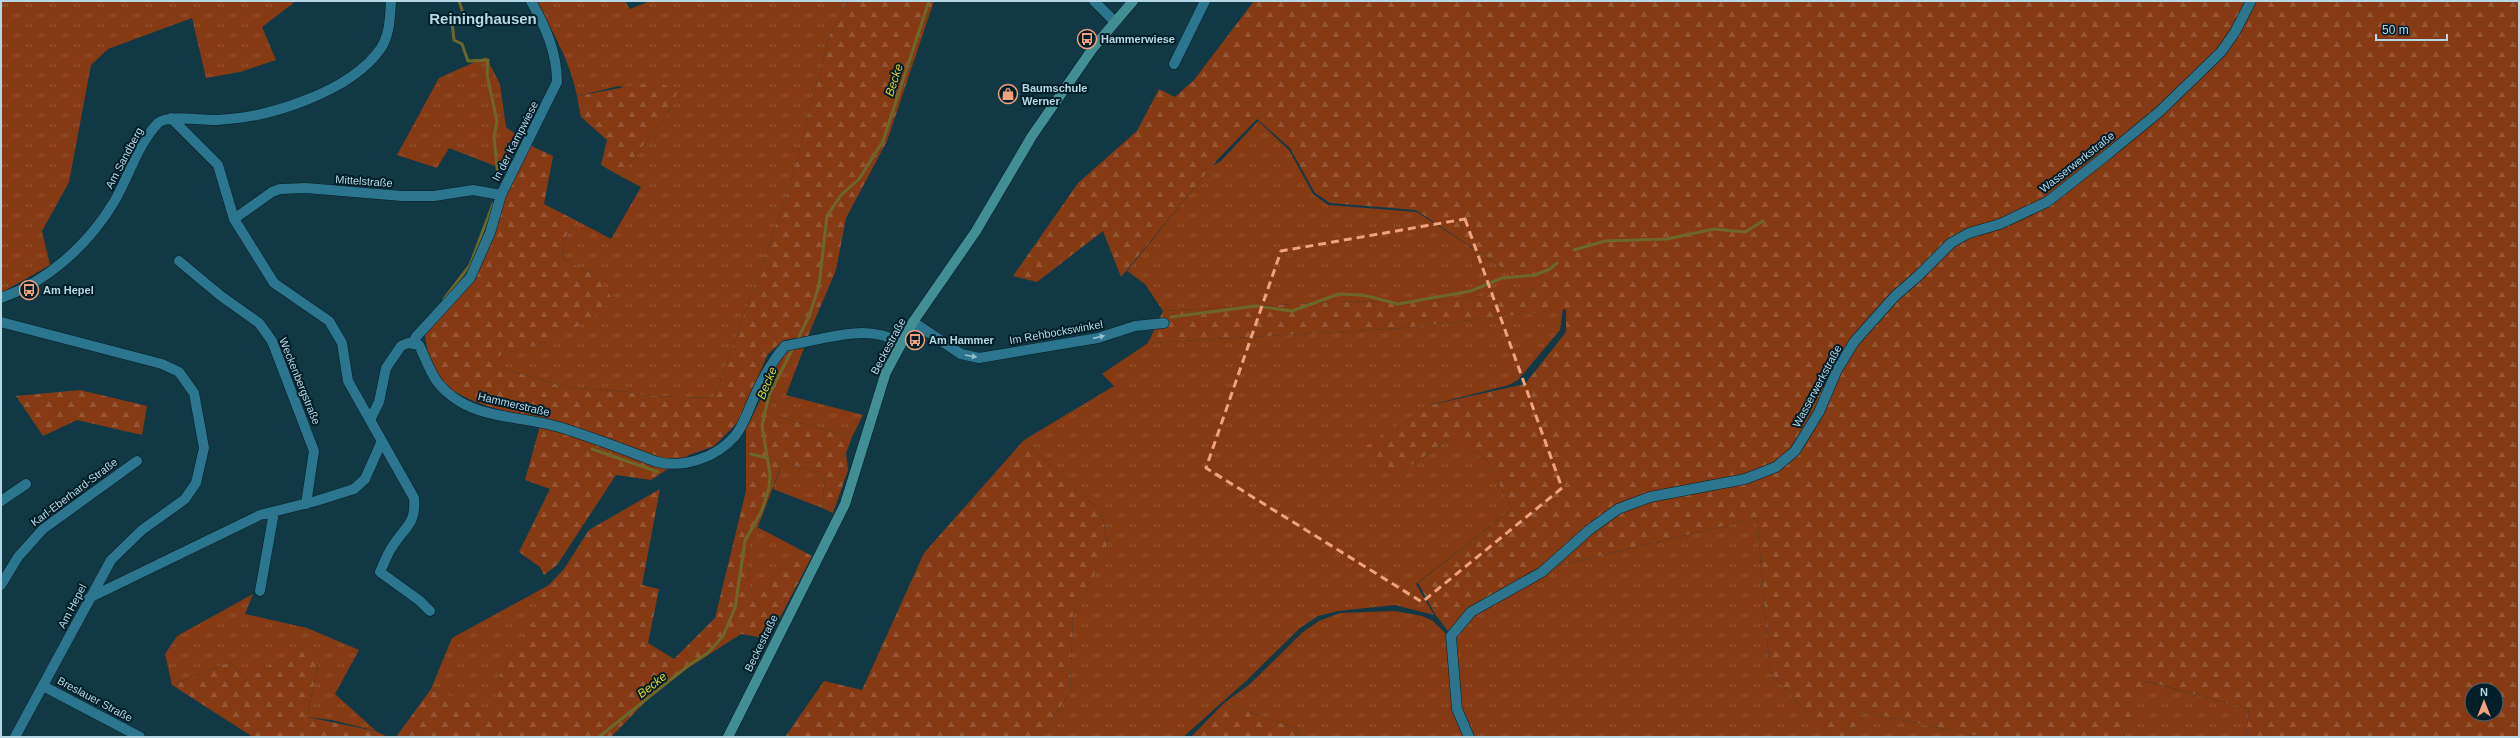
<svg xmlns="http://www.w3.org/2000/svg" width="2520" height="738" font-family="Helvetica,sans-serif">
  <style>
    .grass { fill: url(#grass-tufts) }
    .forest { fill: url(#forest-firs); fill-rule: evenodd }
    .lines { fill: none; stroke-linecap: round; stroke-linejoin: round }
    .stream { stroke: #6d682a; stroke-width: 3 }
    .street-casing { stroke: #071e26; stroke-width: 11 }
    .secondary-casing { stroke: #071e26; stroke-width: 11 }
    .street { stroke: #2c758f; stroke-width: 10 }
    .secondary { stroke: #418e95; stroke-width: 10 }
    .oneway { fill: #94bfd0 }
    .marked { fill: none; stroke: #f1a17d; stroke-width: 3; stroke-dasharray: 8 5; stroke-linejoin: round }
    .labels { text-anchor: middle; stroke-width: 4; stroke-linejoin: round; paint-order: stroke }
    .poi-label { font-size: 11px; font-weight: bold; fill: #b6d8e6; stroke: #011e29; text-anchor: start }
    .street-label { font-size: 11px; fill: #b6d8e6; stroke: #011e29 }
    .water-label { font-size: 12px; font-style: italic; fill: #e0d32e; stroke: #011e29 }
    .district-label { font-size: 15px; font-weight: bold; fill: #b6d8e6; stroke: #011e29 }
  </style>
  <defs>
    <pattern id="grass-tufts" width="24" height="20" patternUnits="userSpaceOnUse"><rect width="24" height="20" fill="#853a13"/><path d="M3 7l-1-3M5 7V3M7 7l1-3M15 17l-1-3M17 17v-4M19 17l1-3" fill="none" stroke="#945635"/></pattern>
    <pattern id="forest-firs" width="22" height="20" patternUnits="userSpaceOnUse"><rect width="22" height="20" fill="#853a13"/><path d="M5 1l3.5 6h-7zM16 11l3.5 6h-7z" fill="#945635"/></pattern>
  </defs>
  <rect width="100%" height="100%" fill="#113845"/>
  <!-- grass -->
  <path class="grass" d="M 1,1 L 296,1 L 262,27 L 276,60 L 240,72 L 206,78 L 192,18 L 108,49 L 91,65 L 69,182 L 42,231 L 50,265 L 1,293 Z
    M 535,1 L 625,1 L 630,9 L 650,1 L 848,1 L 829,37 L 790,186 L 714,398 L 647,396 L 629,392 L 566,387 L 500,368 L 485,359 L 546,342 L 596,275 L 562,259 L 564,238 L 579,222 L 611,239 L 641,187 L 620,176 L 672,107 L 619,86 L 577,96 C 570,61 553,31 535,1 Z
    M 486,57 L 500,84 L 506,127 L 518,136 L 503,169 L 449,148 L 437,168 L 397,155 L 439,78 Z
    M 1258,121 L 1289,150 L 1313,194 L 1328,205 L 1417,212 L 1535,289 L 1452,300 L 1333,302 L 1163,311 L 1145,284 L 1127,271 L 1212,166 L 1221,161 Z
    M 1563,309 L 1560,330 L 1518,380 L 1509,385 L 1426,406 L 1393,478 L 1450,438 L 1487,460 L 1512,509 L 1416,584 L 1434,615 L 1395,605 L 1338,611 L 1318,616 L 1300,628 L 1246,681 L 1183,737 L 1039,737 L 1070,693 L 1073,614 L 1108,548 L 1102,513 L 1024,440 L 1114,386 L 1102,374 L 1148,343 L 1403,328 Z
    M 804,348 L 786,395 L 863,415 L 852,437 L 779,417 L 765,391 L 776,364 L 786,350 Z
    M 783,461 L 825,476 L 822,508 L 773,489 Z
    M 1757,518 L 1770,672 L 1830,737 L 1472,737 L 1461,709 L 1455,637 L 1472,614 L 1549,568 Z
    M 757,527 L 799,549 L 774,577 L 751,593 L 747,555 Z
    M 253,594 L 245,614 L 307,628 L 359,650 L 335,694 L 376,731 L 332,720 L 307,717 L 318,666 L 247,680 L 230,662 L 172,685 L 165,654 L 177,636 Z
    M 529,596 L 547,602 L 500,674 L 494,713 L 431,689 L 452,638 Z
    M 1395,611 L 1422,616 L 1433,621 L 1449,637 L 1465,737 L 1296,737 L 1301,730 L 1224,703 L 1250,684 L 1303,632 L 1319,621 L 1340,613 Z
    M 2145,681 L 2249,709 L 2246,737 L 2123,737 Z
    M 1864,712 L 1982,737 L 1848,737 Z"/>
  <!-- forest -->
  <path class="forest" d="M 848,1 L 934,1 L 887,141 L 846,218 L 836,270 L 808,336 L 784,340 L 768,354 L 737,423 L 714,446 L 689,455 L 651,480 L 616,475 L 557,565 L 544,575 L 540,567 L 519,552 L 550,489 L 525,480 L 542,419 C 508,411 447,403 432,366 C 428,357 427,346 425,336 L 448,303 L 470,278 L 525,143 L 553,156 L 544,204 L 579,222 L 564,238 L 562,259 L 596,275 L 614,301 L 590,320 L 546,342 L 486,359 L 500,368 L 566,387 L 629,392 L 647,396 L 714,398 L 790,186 L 829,37 Z
    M 1254,1 L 2519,1 L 2519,737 L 2246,737 L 2249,709 L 2146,681 L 2123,737 L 1982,737 L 1864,712 L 1848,737 L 1830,737 L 1770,672 L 1757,518 L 1540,570 L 1498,593 L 1451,635 L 1435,614 L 1418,583 L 1512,509 L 1487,460 L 1450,438 L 1393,478 L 1366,446 L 1426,406 L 1525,384 L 1566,332 L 1566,309 L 1403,328 L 1148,343 L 1163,311 L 1333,302 L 1452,300 L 1534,289 L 1416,210 L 1330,203 L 1315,193 L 1290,148 L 1257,119 L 1218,159 L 1121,277 L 1103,231 L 1037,282 L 1013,276 L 1078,183 L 1137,131 L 1159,89 L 1175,97 L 1194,80 ZM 2472,690 L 2496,690 L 2496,714 L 2472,714 Z
    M 658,81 L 677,92 L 672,107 L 620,176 L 601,165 L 607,140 L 581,117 L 577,96 Z
    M 80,390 L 147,406 L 142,435 L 77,420 L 43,436 L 16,396 Z
    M 765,391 L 779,417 L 852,437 L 846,453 L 848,470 L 833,513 L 822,508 L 825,476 L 783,461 L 747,555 L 751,592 L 774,577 L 799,549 L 812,556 L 769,639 L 741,634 L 688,668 L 649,698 L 611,737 L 396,737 L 431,689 L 493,712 L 500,674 L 546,602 L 529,596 L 549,585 L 564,569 L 589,530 L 660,489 L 642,585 L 659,589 L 648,643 L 674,659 L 715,618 L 746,491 L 746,428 Z
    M 1024,440 L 1102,513 L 1108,549 L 1073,614 L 1070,693 L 1039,737 L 785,737 L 824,681 L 862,690 L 924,553 Z
    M 300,645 L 318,665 L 307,717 L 375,731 L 388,737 L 253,737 L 172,685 L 230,662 L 247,680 Z
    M 1224,703 L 1301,730 L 1296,737 L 1191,737 Z"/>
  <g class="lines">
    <!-- stream -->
    <path class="stream" d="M 459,1 L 463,13 L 452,23 L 454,40 L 462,44 L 468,61 L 488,60 L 487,75 L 497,121 L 494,137 L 498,176
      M 1574,250 L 1605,241 L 1667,239 L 1714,229 L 1745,232 L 1763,221
      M 444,299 L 470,265 L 493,204
      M 1171,317 L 1256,306 L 1292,311 L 1339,294 L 1363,295 L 1398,304 L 1471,291 L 1502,278 L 1535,275 L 1550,269 L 1557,263
      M 797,341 L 809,316 L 819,286 L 827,216 L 841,195 L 859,179 L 883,141 L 929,1
      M 592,449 L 658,472
      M 751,454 L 767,458
      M 599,737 L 689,665 L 708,653 L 723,636 L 735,608 L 745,541 L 762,510 L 769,488 L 770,474 L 762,426 L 769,395 L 794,346"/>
    <!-- street casing -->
    <g class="street-casing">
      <path id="street" d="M 1094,1 L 1115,22
        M 1174,64 L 1205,1
        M 171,118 L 218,165 L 234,219 L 274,283 L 329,321 L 342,343 L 348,381 L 370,420 L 379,402 L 386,368 L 401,346 L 408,343 L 419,345 C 431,370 433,385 459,401 C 487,419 527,417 559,427 C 592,437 625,450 657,462 C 684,468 716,458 735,436 C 745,424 749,407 756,393 C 764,376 773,360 785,346 C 823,340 866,322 901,343
        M 234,219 L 272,192 L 280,189 L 306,188 L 402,196 L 434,196 L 473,190 L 501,195
        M 179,261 L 221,296 L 259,323 L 272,341 L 314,451 L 306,504
        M 1,298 C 47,282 89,244 114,202 C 129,177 137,145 158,123 C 168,114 203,121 217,120 C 268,118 351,92 381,48 C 390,34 390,16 391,1
        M 1,322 L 162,364 L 179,372 L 194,393 L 204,448 L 196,483 L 185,499 L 142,530 L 111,560 L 15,737
        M 913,322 L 961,354 L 979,358 L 1098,338 L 1135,326 L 1164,323
        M 413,343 L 416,337 L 470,278 L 490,233 L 501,195 L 557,82 C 557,52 545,26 531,1
        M 370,420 L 414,498 C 416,523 407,525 394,544 C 388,552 384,563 380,572 L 420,601 L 430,611
        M 1,501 L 26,484
        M 1,585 L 18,557 L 43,529 L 137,461
        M 260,591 L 274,512
        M 89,598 L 260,515 L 316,501 L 354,489 L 365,479 L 381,443
        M 43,686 L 140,737
        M 1469,737 L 1457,709 L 1451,636 L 1471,612 L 1542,572 L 1589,530 L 1618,509 L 1650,497 L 1745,479 L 1776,467 L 1795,451 L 1819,412 L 1837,370 L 1854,342 L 1895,296 L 1917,277 L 1951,243 L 1969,233 L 2000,224 L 2047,202 L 2108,154 L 2159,112 L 2221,52 L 2235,32 L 2251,1"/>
    </g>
    <!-- secondary casing -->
    <g class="secondary-casing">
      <path id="secondary" d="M 728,737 L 845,504 L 886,372 L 913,322 L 976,231 L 1032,136 L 1093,48 L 1133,1"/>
    </g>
    <!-- street -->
    <use href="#street" class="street"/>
    <!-- secondary -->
    <use href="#secondary" class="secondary"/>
  </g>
  <!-- one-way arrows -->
  <defs><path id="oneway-solid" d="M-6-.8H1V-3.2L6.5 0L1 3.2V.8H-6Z"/></defs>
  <g class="oneway">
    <use href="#oneway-solid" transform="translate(1099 337) rotate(-13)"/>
    <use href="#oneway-solid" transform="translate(971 356) rotate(10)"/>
  </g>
  <!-- marked area -->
  <path class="marked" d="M 1465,219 L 1562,488 L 1422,602 L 1206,468 L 1281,251 Z"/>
  <!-- icons -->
  <defs>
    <g id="bus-ring" transform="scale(1)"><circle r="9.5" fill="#011e29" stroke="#f1a17d" stroke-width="1.5"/><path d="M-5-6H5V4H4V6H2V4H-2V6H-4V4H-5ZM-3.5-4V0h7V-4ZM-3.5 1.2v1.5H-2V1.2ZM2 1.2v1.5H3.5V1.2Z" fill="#f1a17d"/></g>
    <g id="shop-ring" transform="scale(1)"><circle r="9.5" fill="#011e29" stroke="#f1a17d" stroke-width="1.5"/><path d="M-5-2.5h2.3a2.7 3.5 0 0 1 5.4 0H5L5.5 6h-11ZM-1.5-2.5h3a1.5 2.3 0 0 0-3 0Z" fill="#f1a17d"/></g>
  </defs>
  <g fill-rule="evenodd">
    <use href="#bus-ring" x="1087" y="39"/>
    <use href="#shop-ring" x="1008" y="94"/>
    <use href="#bus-ring" x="29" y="290"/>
    <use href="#bus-ring" x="915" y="340"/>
  </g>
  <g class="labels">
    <!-- poi labels -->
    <g class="poi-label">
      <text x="1101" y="43">Hammerwiese</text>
      <text x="1022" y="92">Baumschule<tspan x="1022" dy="13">Werner</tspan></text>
      <text x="43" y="294">Am Hepel</text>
      <text x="929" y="344">Am Hammer</text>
    </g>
    <!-- street labels -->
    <g class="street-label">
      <text transform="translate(515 141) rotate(-63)" y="4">In der Kampwiese</text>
      <text transform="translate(124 158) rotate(-62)" y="4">Am Sandberg</text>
      <text transform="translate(2077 162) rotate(-38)" y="4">Wasserwerkstraße</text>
      <text transform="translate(364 181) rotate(4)" y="4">Mittelstraße</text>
      <text transform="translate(1056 332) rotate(-10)" y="4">Im Rehbockswinkel</text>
      <text transform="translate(888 346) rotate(-62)" y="4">Beckestraße</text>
      <text transform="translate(300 381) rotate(68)" y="4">Weckenbergstraße</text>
      <text transform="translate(1817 386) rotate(-62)" y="4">Wasserwerkstraße</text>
      <text transform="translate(514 404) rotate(13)" y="4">Hammerstraße</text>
      <text transform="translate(74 492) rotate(-37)" y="4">Karl-Eberhard-Straße</text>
      <text transform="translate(72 606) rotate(-62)" y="4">Am Hepel</text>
      <text transform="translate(761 643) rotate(-64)" y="4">Beckestraße</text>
      <text transform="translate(95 699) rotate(28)" y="4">Breslauer Straße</text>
    </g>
    <!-- water labels -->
    <g class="water-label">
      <text transform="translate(894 80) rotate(-72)" y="4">Becke</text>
      <text transform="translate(767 383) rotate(-67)" y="4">Becke</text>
      <text transform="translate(652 685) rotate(-38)" y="4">Becke</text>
    </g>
    <!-- district labels -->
    <g class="district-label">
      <text x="483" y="24">Reininghausen</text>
    </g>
  </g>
  <!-- border -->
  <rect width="2520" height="738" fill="none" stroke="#b6d8e6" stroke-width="4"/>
  <!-- north arrow -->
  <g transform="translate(2484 702)"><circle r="19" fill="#011e29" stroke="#496875"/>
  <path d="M0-3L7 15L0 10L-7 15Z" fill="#f1a17d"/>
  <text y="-6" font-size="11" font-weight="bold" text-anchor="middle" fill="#b6d8e6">N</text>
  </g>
  <!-- scale -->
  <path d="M2376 34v6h71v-6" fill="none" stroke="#b6d8e6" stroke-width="2"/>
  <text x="2382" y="34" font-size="12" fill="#b6d8e6" stroke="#011e29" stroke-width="3" paint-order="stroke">50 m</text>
</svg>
